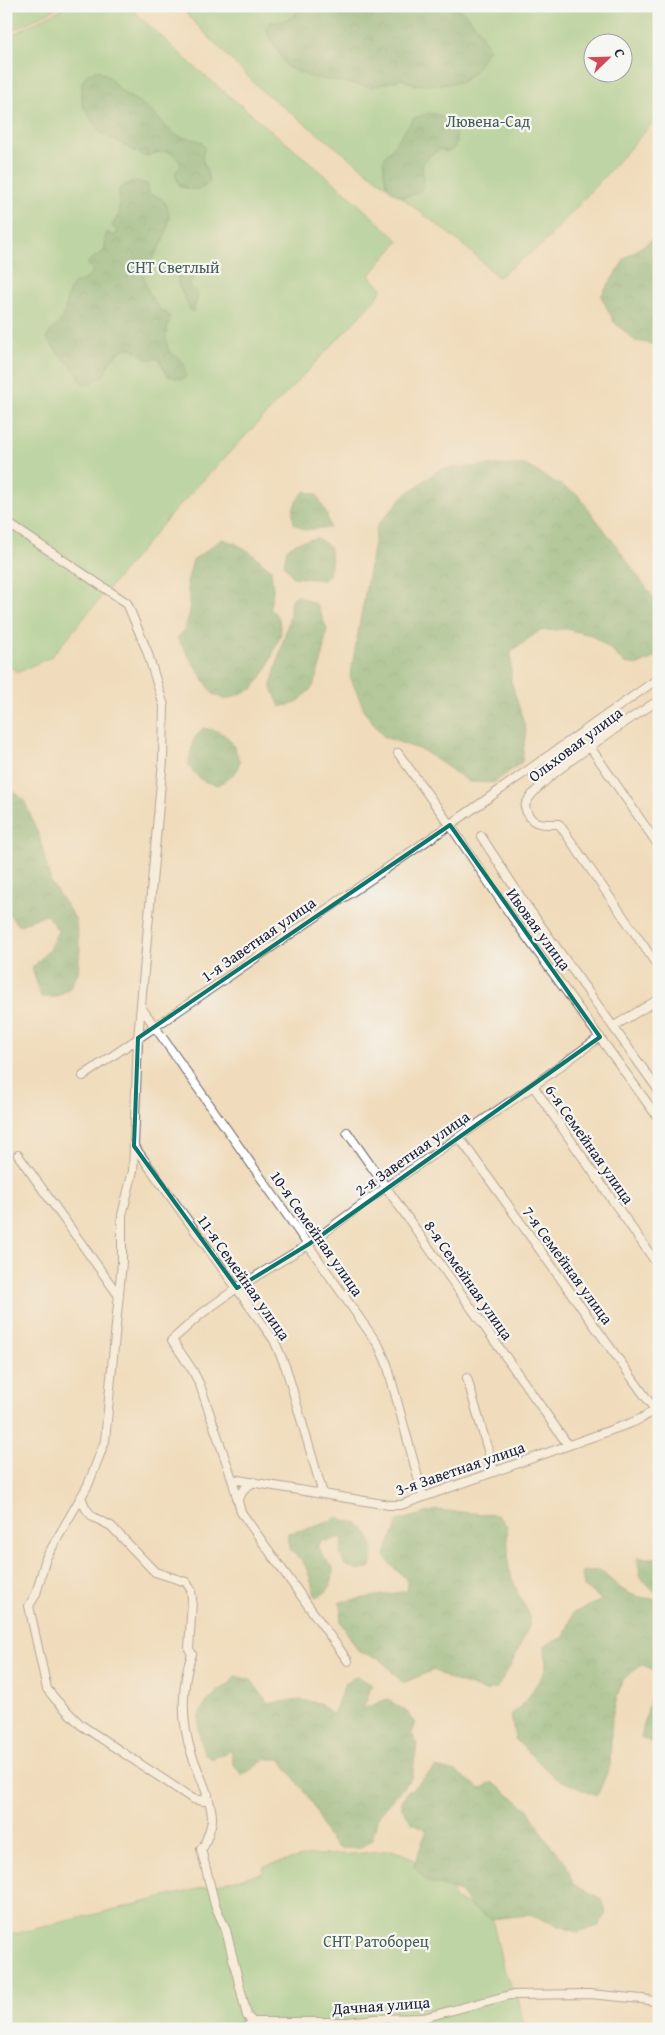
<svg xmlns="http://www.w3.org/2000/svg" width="665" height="2035" font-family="'Gentium Book Plus',serif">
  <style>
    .green { fill: #83cb87; stroke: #527661; fill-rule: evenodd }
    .forest { fill: url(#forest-crowns); stroke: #466858 }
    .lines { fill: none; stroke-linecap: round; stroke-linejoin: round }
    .minor-casing { stroke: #6a6368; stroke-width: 10 }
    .minor { stroke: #fff; stroke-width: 8 }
    .marked { fill: none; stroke: #0f766e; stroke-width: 4; stroke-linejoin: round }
    .labels { text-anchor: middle; stroke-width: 4.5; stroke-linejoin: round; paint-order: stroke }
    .park-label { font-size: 16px; fill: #445d56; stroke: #f6f6f2 }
    .street-label { font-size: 16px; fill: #22223b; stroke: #f6f6f2 }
  </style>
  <defs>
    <pattern id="forest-crowns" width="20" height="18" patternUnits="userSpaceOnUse" patternTransform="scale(1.25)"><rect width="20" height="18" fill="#6aaf74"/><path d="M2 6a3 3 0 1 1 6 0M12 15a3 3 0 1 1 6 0" fill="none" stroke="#578e60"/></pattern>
  </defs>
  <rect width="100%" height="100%" fill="#f6f6f2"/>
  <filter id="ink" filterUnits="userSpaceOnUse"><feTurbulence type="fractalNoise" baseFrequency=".02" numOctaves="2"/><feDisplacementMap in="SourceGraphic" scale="10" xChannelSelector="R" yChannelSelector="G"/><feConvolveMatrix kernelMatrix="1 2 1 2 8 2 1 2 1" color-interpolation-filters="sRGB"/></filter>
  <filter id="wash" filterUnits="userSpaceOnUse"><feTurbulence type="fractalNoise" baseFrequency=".0096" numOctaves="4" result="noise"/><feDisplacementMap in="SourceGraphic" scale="20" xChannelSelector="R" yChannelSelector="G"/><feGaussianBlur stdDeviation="1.12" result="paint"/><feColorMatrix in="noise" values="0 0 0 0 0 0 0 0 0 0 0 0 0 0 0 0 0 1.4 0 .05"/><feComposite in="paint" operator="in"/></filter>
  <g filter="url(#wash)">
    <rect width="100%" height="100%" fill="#f0dcbc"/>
    <!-- green -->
    <path class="green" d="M 6,6 L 61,6 L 6,34 Z
      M 67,6 L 128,6 L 198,70 L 342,189 L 399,241 L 369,276 L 382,288 L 377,298 L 174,511 L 51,657 L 18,672 L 6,665 L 6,38 Z
      M 186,6 L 659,6 L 659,116 L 544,243 L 498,277 L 461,243 L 261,90 L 187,15 ZM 592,42 L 622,42 L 622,72 L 592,72 Z
      M 392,1850 L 408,1856 L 451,1884 L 454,1899 L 491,1914 L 504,1972 L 519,2001 L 525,2029 L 6,2029 L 6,1936 L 263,1873 L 264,1866 L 311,1855 L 353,1854 Z"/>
    <!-- forest -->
    <path class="forest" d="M 303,6 L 360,6 L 370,13 L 380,6 L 446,6 L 451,10 L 462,10 L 477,27 L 489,48 L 474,72 L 463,81 L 449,84 L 415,85 L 402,79 L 372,87 L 310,77 L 287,67 L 268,34 L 267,27 L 271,22 C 286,22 294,18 303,6 Z
      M 97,70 C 107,72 113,83 120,90 C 128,97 138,101 146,107 C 156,114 163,124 172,132 C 183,142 198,134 205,147 L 202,157 L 210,181 C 201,192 192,190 180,187 L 175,174 L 181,164 C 170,145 161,153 144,156 L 100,132 L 83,106 L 81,95 L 82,82 L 88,73 Z
      M 430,113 C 451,118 453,123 457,143 L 452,150 L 447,152 L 440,149 L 429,156 L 422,165 L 424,186 C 416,196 399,202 389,188 C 384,181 384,169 383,160 L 414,118 Z
      M 137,181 L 147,184 L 149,194 C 152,195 157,196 160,198 C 183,214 156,257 143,271 C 145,288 150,297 161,311 L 166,312 L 170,317 C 167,328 163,343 171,353 C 175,357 181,358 184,363 L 186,378 L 182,379 L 168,376 L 159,359 L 145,359 L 132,348 L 124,349 L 111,359 L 104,375 L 86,386 L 81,382 L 78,373 L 60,355 L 47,339 C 49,330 58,326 62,319 C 67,308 66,294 73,284 C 83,281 88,278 93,270 L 87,265 L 90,260 L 105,250 L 105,239 L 107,232 L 114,236 L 118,231 L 112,226 L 119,214 L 119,189 L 126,184 Z
      M 659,235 L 659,345 L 635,341 L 614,322 L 601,296 L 626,257 Z
      M 183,269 L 189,271 L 195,277 L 189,284 L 197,292 L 198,296 L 193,312 L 191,311 L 179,286 L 177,276 Z
      M 494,465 L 525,465 L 578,495 L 615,544 L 659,606 L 659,655 L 639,665 L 624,663 L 610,649 L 591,635 L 566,629 L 539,631 L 511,652 L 511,681 L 526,730 L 522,762 L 494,783 L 469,782 L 424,751 L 384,737 L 366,714 L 350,677 L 377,526 L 402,497 L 440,469 Z
      M 305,491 L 317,495 L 327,515 L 330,528 L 321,528 L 305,530 L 294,524 C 291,509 294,502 305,491 Z
      M 317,538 L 329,546 L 332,560 L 329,575 L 323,580 L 293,577 L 284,565 L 287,549 L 298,542 Z
      M 222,539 C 242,543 256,557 271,570 L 273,590 L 270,608 L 279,618 L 281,634 L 267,668 L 254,688 L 225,700 L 213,694 L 177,638 L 184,631 L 190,612 L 187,581 L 193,560 Z
      M 296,595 L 317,605 L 327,629 L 321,663 L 313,687 L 297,703 L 280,707 L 271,686 L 290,615 L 290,601 Z
      M 203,728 C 228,732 231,738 240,761 L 236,772 L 219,785 C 202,783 198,778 188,765 L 194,739 Z
      M 6,785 L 24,800 L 39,836 L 51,883 L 75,918 L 80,949 L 78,972 L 71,987 L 57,997 L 41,997 L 32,968 L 48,951 L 58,931 L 46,914 L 18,926 L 6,909 Z
      M 436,1510 L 497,1515 L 507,1526 L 509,1570 L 518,1594 L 529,1614 L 529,1626 L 510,1667 L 497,1688 L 485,1691 L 447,1678 L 434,1670 L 403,1683 L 379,1658 L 359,1652 L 341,1623 L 340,1602 L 407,1591 C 410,1576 399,1575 391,1565 C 389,1562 387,1558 385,1555 C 388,1542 396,1534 397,1521 Z
      M 337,1517 C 343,1520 351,1521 357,1524 C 374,1534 374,1550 371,1567 L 359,1571 L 345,1565 L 340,1554 L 343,1537 L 327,1541 L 321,1540 C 315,1552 327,1559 333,1568 C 333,1583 331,1592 316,1597 C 312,1588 311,1579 307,1570 C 301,1552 285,1557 288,1533 C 303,1530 325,1525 337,1517 Z
      M 637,1558 L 659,1558 L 659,1596 L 641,1579 Z
      M 600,1570 C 623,1590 627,1598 659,1599 L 659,1744 L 656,1745 L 641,1737 L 657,1671 L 642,1665 L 622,1680 L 612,1717 L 610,1766 L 597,1796 L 555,1778 L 515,1739 L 511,1715 L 528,1698 L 546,1669 L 545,1645 L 564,1637 L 573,1613 L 602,1600 L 584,1587 L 581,1572 Z
      M 235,1676 L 251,1680 L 268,1703 L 301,1700 L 320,1703 L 333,1715 L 345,1683 L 357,1676 L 372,1685 L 363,1709 L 387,1699 L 406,1711 L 416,1723 L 411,1732 L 417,1744 L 412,1777 L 378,1816 L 372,1840 L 360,1848 L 338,1848 L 326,1835 L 313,1804 L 280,1759 L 266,1759 L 242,1776 L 233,1763 L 231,1750 L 212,1759 L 204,1753 C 199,1731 192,1716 210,1699 C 217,1692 221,1688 229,1685 Z
      M 436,1767 L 457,1772 L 481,1789 L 492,1782 L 528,1809 L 546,1840 L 566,1863 L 573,1884 L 602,1899 L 606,1913 L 599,1926 L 576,1932 L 529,1915 L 492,1919 L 472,1908 L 460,1892 L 426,1881 L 414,1865 L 427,1830 L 412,1823 L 400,1805 L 407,1793 Z"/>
  </g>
  <g filter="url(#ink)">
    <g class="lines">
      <!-- minor casing -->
      <g class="minor-casing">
        <path id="minor" d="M 6,522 L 127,603 L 147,651 L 164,706 L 163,760 L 138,1038 L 133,1171 L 122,1215 L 122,1262 L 105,1441 L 88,1485 L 46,1558 L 36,1594 L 29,1606 L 47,1689 L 56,1700 L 81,1725 L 193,1799 L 204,1801 L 208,1794
          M 659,700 C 636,715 527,785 525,807 C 530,826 542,824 559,824 L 659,968
          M 590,747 L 659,846
          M 398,753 L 450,825 L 510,914 L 659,1119
          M 481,836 L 524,902 L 659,1091
          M 141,1007 L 379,1346 L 387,1364 L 423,1496
          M 614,1026 L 659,999
          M 83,1076 L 450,825 L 659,678
          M 533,1086 L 659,1267
          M 347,1132 L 568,1445
          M 459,1137 L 655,1410
          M 134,1146 L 274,1340 L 286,1368 L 323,1494
          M 18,1155 L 119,1296
          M 467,1378 L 494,1471
          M 232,1479 L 389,1505 L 401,1505 L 631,1423 L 642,1418 L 659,1407
          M 81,1497 L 86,1509 L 93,1517 L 111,1526 L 155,1572 L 186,1582 L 191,1590 L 192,1599 L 189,1649 L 192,1654 C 181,1685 181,1724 192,1755 C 199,1775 210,1795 212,1816 C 213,1825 207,1837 204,1846 L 201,1849 L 215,1905 L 226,1930 L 247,2016 L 253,2022
          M 237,1500 L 246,1487 L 254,1482
          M 348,1661 L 241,1512 L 232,1479 L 200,1385 L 193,1371 L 172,1340 L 201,1314 L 237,1288 L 309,1244 L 386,1187 L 533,1086 L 600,1037
          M 244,2029 L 253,2022 L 347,2022 L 375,2019 L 423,2018 L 510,1995 L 590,1994 L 642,1999 L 659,2002"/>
      </g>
      <!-- minor -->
      <use href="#minor" class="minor"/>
    </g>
  </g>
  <!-- marked area -->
  <path d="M0 0H665V2035H0ZM 450,825 L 600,1037 L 309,1244 L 237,1288 L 134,1146 L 138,1038 Z" fill="#f0dcbc" fill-opacity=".55" fill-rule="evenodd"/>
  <path class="marked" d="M 450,825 L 600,1037 L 309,1244 L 237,1288 L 134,1146 L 138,1038 Z"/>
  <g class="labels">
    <!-- park labels -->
    <g class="park-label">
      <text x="488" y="127">Лювена-Сад</text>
      <text x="173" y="273">СНТ Светлый</text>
      <text x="376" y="1947">СНТ Ратоборец</text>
    </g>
    <!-- street labels -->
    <g class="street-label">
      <text transform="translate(575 744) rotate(-37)" y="6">Ольховая улица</text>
      <text transform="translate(539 929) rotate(54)" y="6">Ивовая улица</text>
      <text transform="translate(258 939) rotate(-35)" y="6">1-я Заветная улица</text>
      <text transform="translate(590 1144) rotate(55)" y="6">6-я Семейная улица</text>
      <text transform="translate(412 1153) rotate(-35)" y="6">2-я Заветная улица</text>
      <text transform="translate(317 1233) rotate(55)" y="6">10-я Семейная улица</text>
      <text transform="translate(568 1265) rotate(54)" y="6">7-я Семейная улица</text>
      <text transform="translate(244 1277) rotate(55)" y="6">11-я Семейная улица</text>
      <text transform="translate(469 1280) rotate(55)" y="6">8-я Семейная улица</text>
      <text transform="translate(460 1468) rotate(-19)" y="6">3-я Заветная улица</text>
      <text transform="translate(381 2005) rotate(-4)" y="6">Дачная улица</text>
    </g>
  </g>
  <!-- margin -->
  <rect width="665" height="2035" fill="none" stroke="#f6f6f2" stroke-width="25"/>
  <!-- north arrow -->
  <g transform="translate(608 58) rotate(67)"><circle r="24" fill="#f6f6f2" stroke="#a1a1a9"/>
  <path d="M0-4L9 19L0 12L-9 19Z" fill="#d1495b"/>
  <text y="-8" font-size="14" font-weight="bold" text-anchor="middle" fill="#22223b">С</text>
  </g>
</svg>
